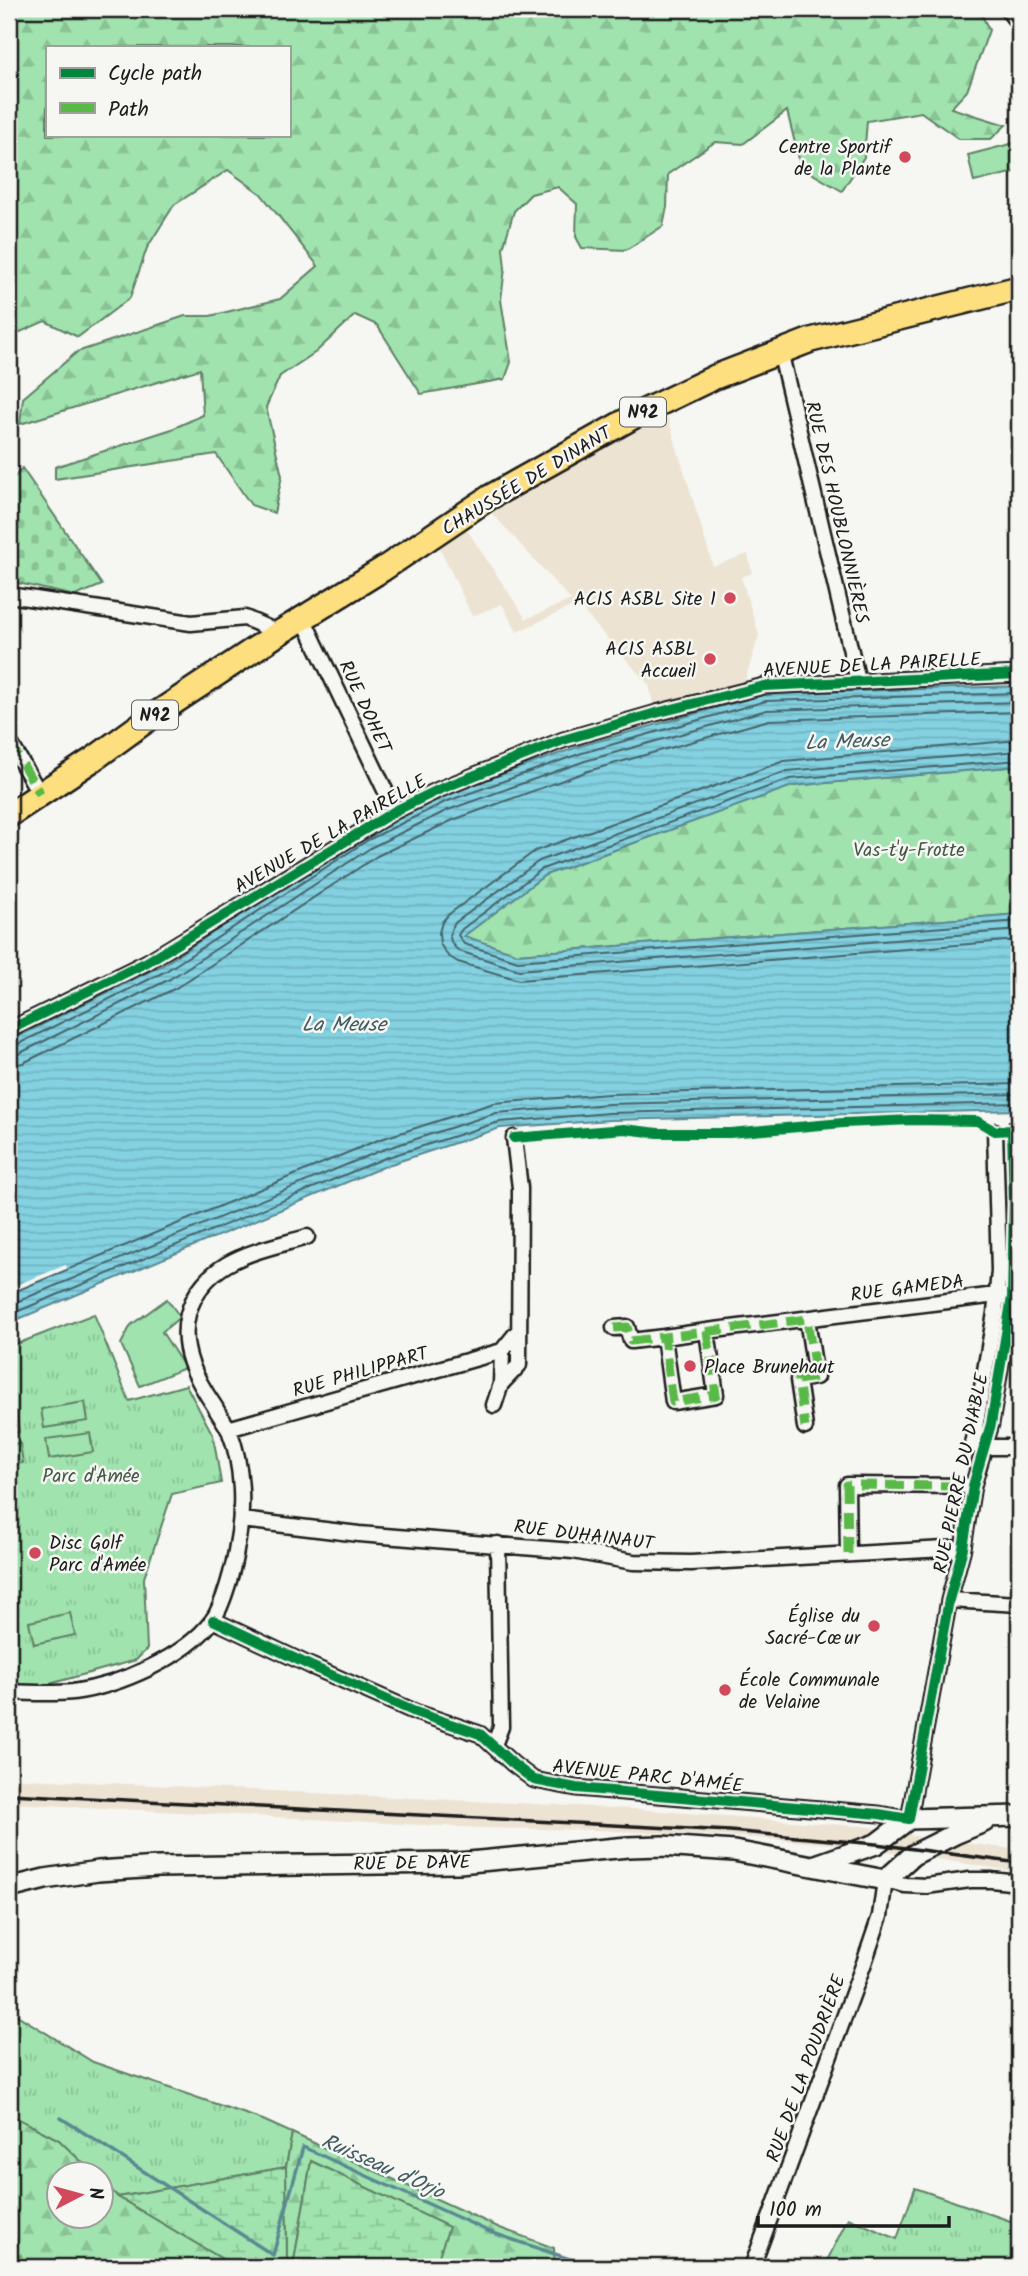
<svg xmlns="http://www.w3.org/2000/svg" width="1028" height="2276" font-family="Kalam,sans-serif">
  <style>
    .built { fill: #ece3d2 }
    .grass { fill: url(#grass-tufts); stroke: #5e8065; stroke-width: 2 }
    .forest { fill: url(#forest-firs); stroke: #5e8065; stroke-width: 2; fill-rule: evenodd }
    .wetland { fill: url(#wetland-marsh); stroke: #5e8065; stroke-width: 2 }
    .cemetery { fill: url(#cemetery-stones); stroke: #5e8065; stroke-width: 2 }
    .pitch { fill: #a0e3ae; stroke: #5e8065; stroke-width: 2 }
    .water { fill: url(#water-rules); stroke: #5a8992; stroke-width: 2 }
    .pier { fill: #f6f6f2 }
    .lines { fill: none; stroke-linecap: round; stroke-linejoin: round }
    .shore { stroke: #45646b; stroke-width: 2 }
    .stream { stroke: #5a8992; stroke-width: 3.5 }
    .minor-casing { stroke: #1c1c1c; stroke-width: 19 }
    .secondary-casing { stroke: #1c1c1c; stroke-width: 24 }
    .primary-casing { stroke: #1c1c1c; stroke-width: 28 }
    .minor { stroke: #f6f6f2; stroke-width: 14 }
    .secondary { stroke: #f6f6f2; stroke-width: 19 }
    .primary { stroke: #fedf80; stroke-width: 23 }
    .rail { stroke: #1c1c1c; stroke-width: 3.5 }
    .quiet { stroke: #58b947; stroke-width: 9; stroke-dasharray: 18 9; stroke-linecap: butt }
    .cycleway-casing { stroke: #f6f6f2; stroke-width: 15 }
    .cycleway { stroke: #00873e; stroke-width: 10 }
    .poi-dot { fill: #d1495b; stroke: #f6f6f2; stroke-width: 2.5 }
    .labels { text-anchor: middle; stroke-width: 5; stroke-linejoin: round; paint-order: stroke }
    .shield { fill: #f6f6f2; stroke: #5d5d5c; stroke-width: 2 }
    .shield-label { font-size: 18px; font-weight: bold; fill: #1c1c1c }
    .poi-label { font-size: 19px; fill: #1c1c1c; stroke: #f6f6f2; text-anchor: end }
    .street-label { font-size: 19px; fill: #1c1c1c; stroke: #f6f6f2 }
    .park-label { font-size: 19px; fill: #445848; stroke: #f6f6f2 }
    .water-label { font-size: 21px; font-style: italic; fill: #405b61; stroke: #f6f6f2 }
  </style>
  <defs>
    <pattern id="grass-tufts" width="24" height="20" patternUnits="userSpaceOnUse" patternTransform="scale(1.75)"><rect width="24" height="20" fill="#a0e3ae"/><path d="M3 7l-1-3M5 7V3M7 7l1-3M15 17l-1-3M17 17v-4M19 17l1-3" fill="none" stroke="#89c295"/></pattern>
    <pattern id="forest-firs" width="22" height="20" patternUnits="userSpaceOnUse" patternTransform="scale(1.75)"><rect width="22" height="20" fill="#a0e3ae"/><path d="M5 1l3.5 6h-7zM16 11l3.5 6h-7z" fill="#89c295"/></pattern>
    <pattern id="wetland-marsh" width="20" height="14" patternUnits="userSpaceOnUse" patternTransform="scale(1.75)"><rect width="20" height="14" fill="#a0e3ae"/><path d="M1 5h8M5 5V1M11 12h8M15 12V8" fill="none" stroke="#89c295"/></pattern>
    <pattern id="cemetery-stones" width="16" height="16" patternUnits="userSpaceOnUse" patternTransform="scale(1.75)"><rect width="16" height="16" fill="#a0e3ae"/><path d="M2 7V4a2 2 0 0 1 4 0v3zM10 15v-3a2 2 0 0 1 4 0v3z" fill="#89c295"/></pattern>
    <pattern id="water-rules" width="6" height="5" patternUnits="userSpaceOnUse" patternTransform="scale(1.75)"><rect width="6" height="5" fill="#83d1e1"/><path d="M0 2.5h6" fill="none" stroke="#71b3c0"/></pattern>
  </defs>
  <rect width="100%" height="100%" fill="#f6f6f2"/>
  <filter id="ink" filterUnits="userSpaceOnUse"><feTurbulence type="fractalNoise" baseFrequency=".0143" numOctaves="2"/><feDisplacementMap in="SourceGraphic" scale="14" xChannelSelector="R" yChannelSelector="G"/><feConvolveMatrix kernelMatrix="1 2 1 2 8 2 1 2 1" color-interpolation-filters="sRGB"/></filter>
  <g filter="url(#ink)">
    <!-- built -->
    <path class="built" d="M 667,415 L 713,566 L 748,554 L 752,573 L 741,577 L 759,635 L 744,684 L 654,708 L 649,685 L 577,604 L 517,632 L 502,604 L 472,616 L 438,544 L 465,527 L 526,619 L 571,600 L 490,511 Z
      M 9,1778 L 634,1809 L 870,1827 L 920,1837 L 1019,1850 L 1019,1872 L 849,1845 L 755,1838 L 596,1830 L 480,1828 L 9,1803 Z"/>
    <!-- grass -->
    <path class="grass" d="M 94,1314 L 129,1401 L 186,1385 L 213,1435 L 221,1483 L 172,1494 L 144,1578 L 147,1649 L 136,1660 L 42,1686 L 9,1685 L 9,1347 Z
      M 9,2010 L 93,2062 L 263,2120 L 292,2133 L 286,2167 L 118,2197 L 102,2181 L 102,2174 L 94,2174 L 59,2140 L 9,2114 Z
      M 915,2188 L 1019,2224 L 1014,2267 L 824,2267 L 848,2218 L 897,2239 Z"/>
    <!-- forest -->
    <path class="forest" d="M 9,9 L 979,9 L 989,30 L 967,91 L 951,108 L 1006,125 L 991,139 L 959,139 L 921,112 L 867,121 L 864,157 L 842,191 L 801,167 L 787,111 L 743,144 L 715,142 L 668,174 L 667,207 L 663,226 L 626,250 L 582,248 L 576,237 L 577,204 L 558,187 L 531,194 L 514,211 L 503,248 L 505,268 L 501,300 L 511,362 L 505,379 L 421,394 L 377,325 L 355,315 L 316,352 L 280,376 L 266,407 L 282,476 L 274,513 L 251,505 L 216,454 L 55,479 L 55,467 L 172,429 L 203,415 L 200,369 L 20,424 L 23,398 L 77,352 L 185,316 L 210,316 L 280,299 L 318,266 L 261,194 L 228,170 L 174,205 L 147,248 L 130,298 L 78,337 L 45,321 L 9,337 ZM 47,47 L 289,47 L 289,135 L 47,135 Z
      M 1019,766 L 1019,914 L 518,954 L 463,936 L 545,875 L 792,786 Z
      M 9,2114 L 59,2140 L 94,2174 L 60,2174 L 60,2216 L 102,2216 L 102,2181 L 118,2197 L 236,2267 L 9,2267 Z
      M 292,2133 L 500,2228 L 554,2248 L 555,2267 L 435,2267 L 448,2227 L 311,2161 L 293,2267 L 287,2267 L 286,2167 Z"/>
    <!-- wetland -->
    <path class="wetland" d="M 311,2161 L 449,2227 L 435,2267 L 293,2267 Z
      M 286,2167 L 287,2267 L 236,2267 L 118,2197 Z"/>
    <!-- cemetery -->
    <path class="cemetery" d="M 22,468 L 102,585 L 75,596 L 9,581 L 9,484 Z"/>
    <!-- pitch -->
    <path class="pitch" d="M 1018,142 L 1019,171 L 974,182 L 968,155 Z
      M 167,1299 L 180,1317 L 162,1332 L 185,1368 L 140,1386 L 121,1344 L 131,1325 Z
      M 85,1402 L 88,1421 L 44,1428 L 41,1409 Z
      M 16,1412 L 19,1432 L 9,1433 L 9,1413 Z
      M 90,1433 L 93,1452 L 49,1459 L 46,1439 Z
      M 20,1443 L 23,1463 L 9,1465 L 9,1445 Z
      M 70,1613 L 75,1635 L 34,1644 L 29,1622 Z"/>
    <!-- water -->
    <path class="water" d="M 1019,686 L 1019,766 L 792,786 L 545,875 L 464,936 L 518,954 L 1019,914 L 1019,1110 L 610,1120 L 500,1128 L 388,1165 L 9,1323 L 9,1041 L 163,965 L 364,834 L 442,796 L 580,746 L 765,694 Z"/>
    <!-- pier -->
    <path class="pier" d="M 66,1265 L 67,1269 L 9,1293 L 9,1288 Z"/>
    <g class="lines">
      <!-- shore -->
      <path class="shore" d="M 1019,740 L 784,761 L 535,851 L 449,914 L 442,922 L 439,933 L 440,944 L 448,956 L 458,962 L 519,980 L 1019,940
        M 1019,751 L 787,771 L 539,861 L 456,922 C 447,932 448,943 459,951 L 519,970 L 1019,930
        M 1019,760 L 790,779 L 542,869 L 462,929 L 458,935 L 464,944 L 518,961 L 1019,921
        M 9,1046 L 14,1046 L 166,971 L 368,840 L 445,802 L 582,753 L 766,701 L 1019,693
        M 9,1055 L 18,1054 L 170,979 L 372,847 L 448,810 L 585,761 L 767,710 L 1019,702
        M 9,1066 L 23,1063 L 176,988 L 377,856 L 453,820 L 588,771 L 769,720 L 1019,712
        M 9,1294 L 378,1140 L 494,1103 L 609,1094 L 1019,1084
        M 9,1305 L 382,1150 L 496,1113 L 609,1104 L 1019,1094
        M 9,1315 L 385,1158 L 499,1122 L 609,1113 L 1019,1103"/>
      <!-- stream -->
      <path class="stream" d="M 61,2118 L 273,2255 L 303,2147 L 490,2232 L 593,2267"/>
      <!-- minor casing -->
      <g class="minor-casing">
        <path id="minor" d="M 1007,9 L 1019,24
          M 780,351 L 858,681
          M 9,595 L 191,623 L 245,618 L 279,633
          M 303,618 L 395,811
          M 9,741 L 40,794
          M 9,1030 L 147,962 L 395,811 L 438,790 L 563,740 L 656,713 L 764,686 L 1019,674
          M 995,1131 L 999,1271 L 995,1313 L 972,1445 L 985,1447 L 1019,1447
          M 614,1328 L 627,1327 L 631,1341 L 664,1337
          M 707,1331 L 716,1395 L 673,1402 L 664,1337 L 707,1331 L 996,1295 L 1012,1297
          M 501,1384 L 502,1351
          M 494,1405 L 501,1384 L 519,1365 L 520,1188 L 514,1138
          M 805,1427 L 798,1380 L 816,1377 L 807,1319
          M 228,1429 L 502,1351 L 519,1330
          M 242,1520 L 359,1534 L 573,1551 L 633,1562 L 691,1563 L 963,1548
          M 848,1554 L 847,1485 L 973,1486
          M 949,1600 L 1019,1604
          M 213,1620 L 311,1666 L 415,1712 L 480,1734 L 513,1764 L 534,1780 L 576,1788 L 879,1814 L 909,1819 L 949,1600 L 963,1548 L 973,1486 L 991,1424 L 1012,1297 L 1014,1204 L 1012,1130 L 1019,1127
          M 9,1692 C 30,1693 51,1694 73,1692 C 118,1686 184,1658 212,1621 C 224,1605 234,1565 237,1545 C 244,1509 243,1465 229,1430 C 225,1422 219,1415 215,1407 C 196,1379 179,1349 188,1314 C 204,1258 259,1251 307,1237
          M 494,1745 L 501,1727 L 498,1544
          M 752,2267 L 864,1963 L 880,1916 L 885,1880 L 905,1885 L 926,1886 L 970,1880 L 991,1880 L 1019,1883"/>
      </g>
      <!-- secondary casing -->
      <g class="secondary-casing">
        <path id="secondary" d="M 816,1865 L 876,1844 L 909,1819 L 1019,1816
          M 885,1880 L 913,1855 L 955,1834 L 984,1822
          M 9,1888 L 45,1879 L 98,1871 L 158,1867 L 459,1863 L 628,1847 L 662,1846 L 734,1851 L 885,1880"/>
      </g>
      <!-- primary casing -->
      <g class="primary-casing">
        <path id="primary" d="M 9,815 L 95,758 L 147,720 L 279,633 L 383,569 L 490,497 L 640,413 L 715,377 L 811,340 L 1019,288"/>
      </g>
      <!-- minor -->
      <use href="#minor" class="minor"/>
      <!-- secondary -->
      <use href="#secondary" class="secondary"/>
      <!-- primary -->
      <use href="#primary" class="primary"/>
      <!-- rail -->
      <path class="rail" d="M 9,1794 L 730,1831 L 876,1844 L 1019,1863"/>
      <!-- quiet -->
      <path class="quiet" d="M 9,741 L 40,794
        M 614,1328 L 627,1327 L 631,1341 L 664,1337
        M 707,1331 L 716,1395 L 673,1402 L 664,1337 L 807,1319 L 816,1377 L 798,1380 L 805,1427
        M 848,1554 L 847,1485 L 973,1486
        M 9,2229 L 21,2267"/>
      <!-- cycleway casing -->
      <g class="cycleway-casing">
        <path id="cycleway" d="M 9,1030 L 147,962 L 395,811 L 438,790 L 563,740 L 656,713 L 764,686 L 1019,674
          M 514,1138 L 624,1129 L 658,1133 L 730,1133 L 843,1123 L 913,1120 L 977,1121 L 995,1131 L 1012,1130 L 1019,1127
          M 213,1620 L 311,1666 L 415,1712 L 480,1734 L 513,1764 L 534,1780 L 576,1788 L 879,1814 L 909,1819 L 949,1600 L 963,1548 L 973,1486 L 991,1424 L 1012,1297 L 1014,1204 L 1012,1130"/>
      </g>
      <!-- cycleway -->
      <use href="#cycleway" class="cycleway"/>
    </g>
  </g>
  <!-- markers -->
  <g class="poi-dot">
    <circle cx="905" cy="157" r="7"/>
    <circle cx="730" cy="598" r="7"/>
    <circle cx="710" cy="659" r="7"/>
    <circle cx="690" cy="1366" r="7"/>
    <circle cx="35" cy="1553" r="7"/>
    <circle cx="874" cy="1626" r="7"/>
    <circle cx="725" cy="1690" r="7"/>
  </g>
  <g class="labels">
    <!-- shield labels -->
    <g class="shield">
      <rect x="620" y="397.5" width="46" height="29" rx="5"/>
      <rect x="132" y="700.5" width="46" height="29" rx="5"/>
    </g>
    <g class="shield-label">
      <text x="643" y="418">N92</text>
      <text x="155" y="721">N92</text>
    </g>
    <!-- poi labels -->
    <g class="poi-label">
      <text x="891" y="153">Centre Sportif<tspan x="891" dy="22">de la Plante</tspan></text>
      <text x="716" y="605">ACIS ASBL Site 1</text>
      <text x="696" y="655">ACIS ASBL<tspan x="696" dy="22">Accueil</tspan></text>
      <text x="704" y="1373" text-anchor="start">Place Brunehaut</text>
      <text x="49" y="1549" text-anchor="start">Disc Golf<tspan x="49" dy="22">Parc d'Amée</tspan></text>
      <text x="860" y="1622">Église du<tspan x="860" dy="22">Sacré-Cœur</tspan></text>
      <text x="739" y="1686" text-anchor="start">École Communale<tspan x="739" dy="22">de Velaine</tspan></text>
    </g>
    <!-- street labels -->
    <g class="street-label">
      <text transform="translate(526 480) rotate(-31)" y="7">CHAUSSÉE DE DINANT</text>
      <text transform="translate(838 512) rotate(77)" y="7">RUE DES HOUBLONNIÈRES</text>
      <text transform="translate(872 664) rotate(-3)" y="7">AVENUE DE LA PAIRELLE</text>
      <text transform="translate(366 706) rotate(65)" y="7">RUE DOHET</text>
      <text transform="translate(330 833) rotate(-30)" y="7">AVENUE DE LA PAIRELLE</text>
      <text transform="translate(907 1287) rotate(-7)" y="7">RUE GAMEDA</text>
      <text transform="translate(360 1371) rotate(-16)" y="7">RUE PHILIPPART</text>
      <text transform="translate(960 1473) rotate(-78)" y="7">RUE PIERRE DU DIABLE</text>
      <text transform="translate(584 1534) rotate(7)" y="7">RUE DUHAINAUT</text>
      <text transform="translate(648 1775) rotate(6)" y="7">AVENUE PARC D'AMÉE</text>
      <text transform="translate(412 1862) rotate(-1)" y="7">RUE DE DAVE</text>
      <text transform="translate(805 2068) rotate(-70)" y="7">RUE DE LA POUDRIÈRE</text>
    </g>
    <!-- park labels -->
    <g class="park-label">
      <text x="909" y="856">Vas-t'y-Frotte</text>
      <text x="91" y="1482">Parc d'Amée</text>
    </g>
    <!-- water labels -->
    <g class="water-label">
      <text transform="translate(847 741) rotate(-2)" y="7">La Meuse</text>
      <text x="344" y="1031">La Meuse</text>
      <text transform="translate(383 2166) rotate(24)" y="7">Ruisseau d'Orjo</text>
    </g>
  </g>
  <!-- margin -->
  <rect width="1028" height="2276" fill="none" stroke="#f6f6f2" stroke-width="35"/>
  <rect x="18" y="18" width="993" height="2241" fill="none" stroke="#1c1c1c" stroke-width="2.5" filter="url(#ink)"/>
  <!-- legend -->
  <rect x="46" y="46" width="245" height="91" fill="#f6f6f2" stroke="#9f9f9c" stroke-width="2"/>
  <rect x="60" y="68" width="35" height="10" fill="#00873e" stroke="#9f9f9c" stroke-width="2"/>
  <text x="108" y="80" font-size="21" fill="#1c1c1c">Cycle path</text>
  <rect x="60" y="103" width="35" height="10" fill="#58b947" stroke="#9f9f9c" stroke-width="2"/>
  <text x="108" y="116" font-size="21" fill="#1c1c1c">Path</text>
  <!-- north arrow -->
  <g transform="translate(80 2195) rotate(84)"><circle r="33" fill="#f6f6f2" stroke="#9f9f9c" stroke-width="2"/>
  <path d="M0-5L12 26L0 18L-12 26Z" fill="#d1495b"/>
  <text y="-10" font-size="19" font-weight="bold" text-anchor="middle" fill="#1c1c1c">N</text>
  </g>
  <!-- scale -->
  <path d="M758 2216v10h191v-10" fill="none" stroke="#1c1c1c" stroke-width="3.5"/>
  <text x="769" y="2216" font-size="21" fill="#1c1c1c" stroke="#f6f6f2" stroke-width="5" paint-order="stroke">100 m</text>
</svg>
